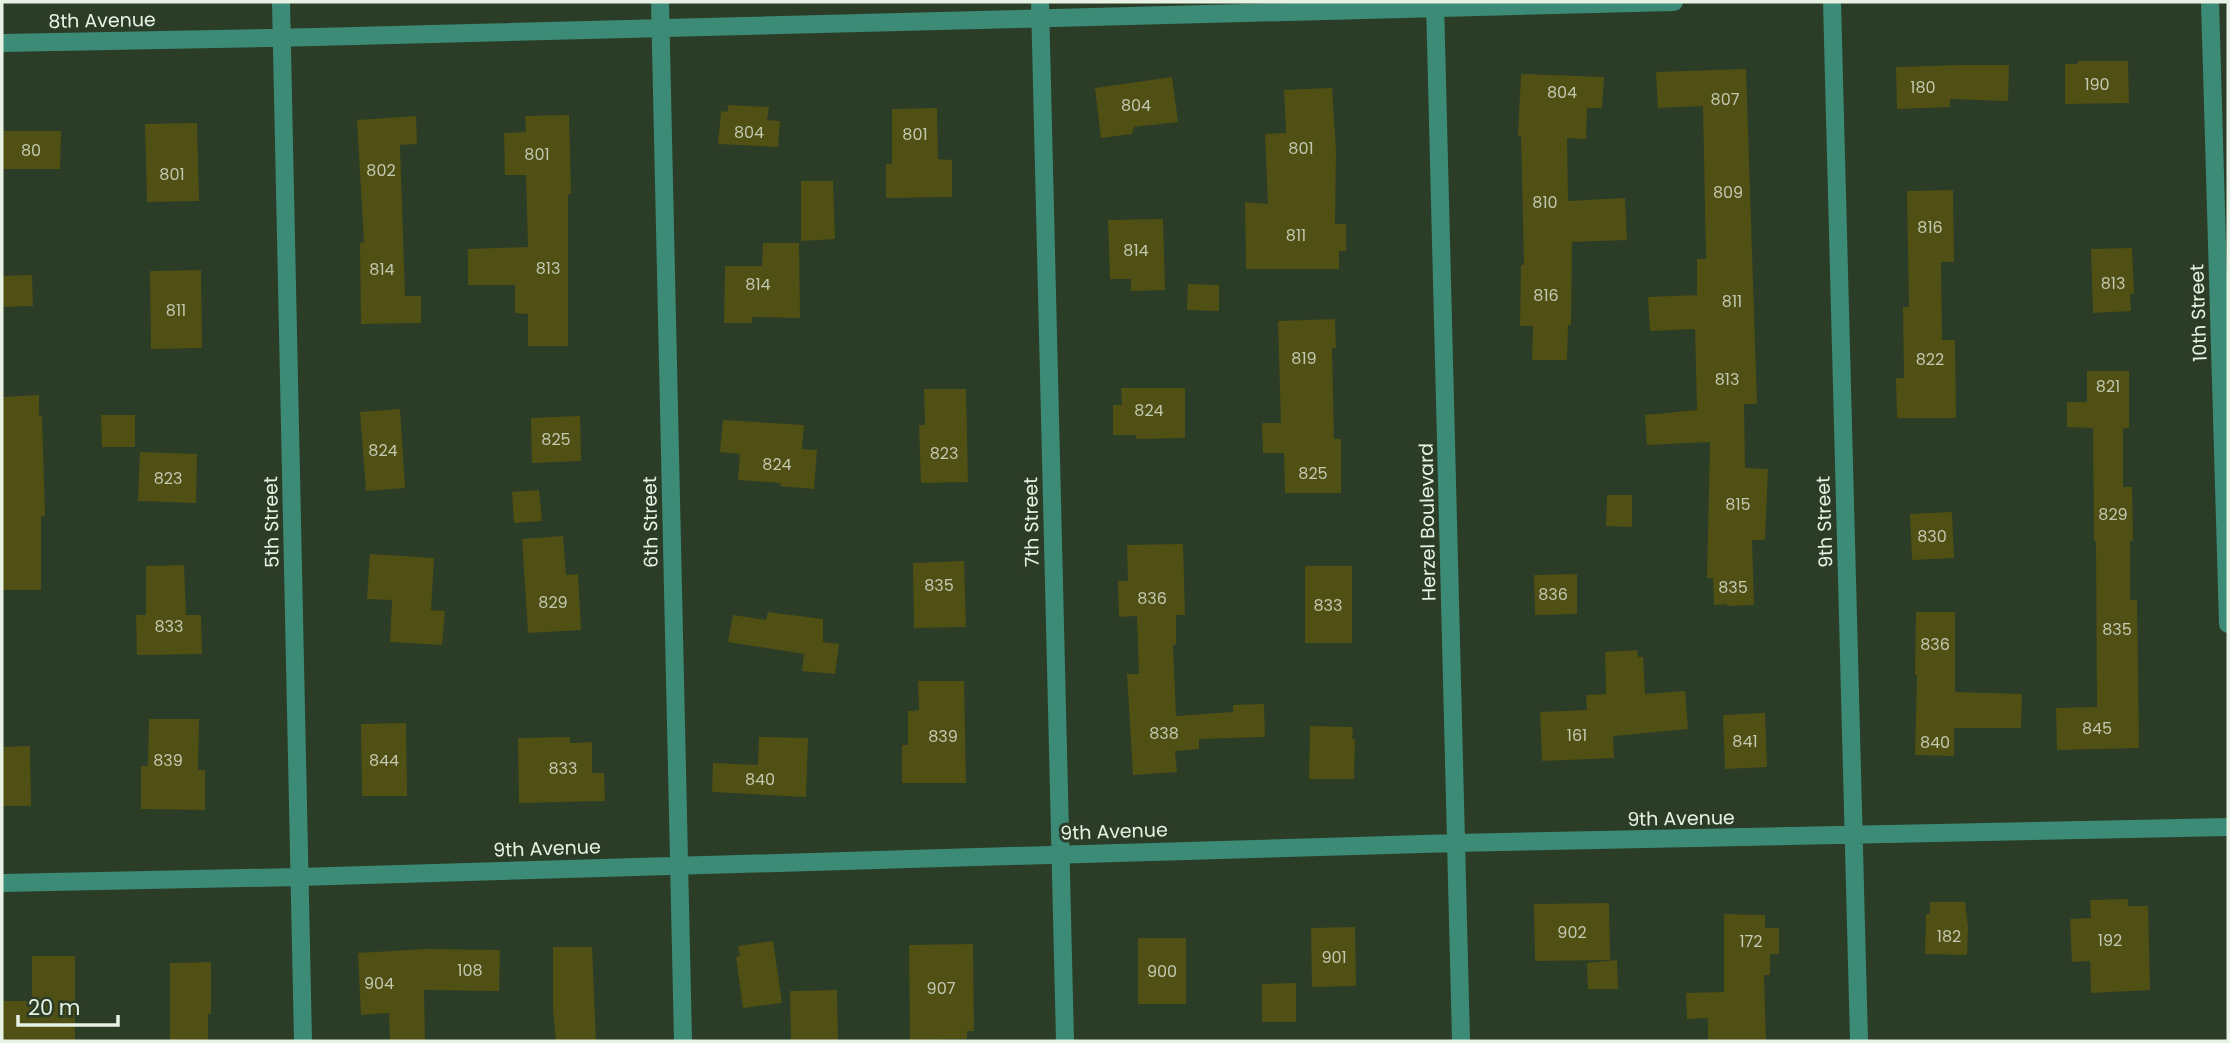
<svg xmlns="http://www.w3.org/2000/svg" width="2230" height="1043" font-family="Poppins,sans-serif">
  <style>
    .building { fill: #504f14 }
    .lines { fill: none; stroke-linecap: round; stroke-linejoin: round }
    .minor { stroke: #3c8b76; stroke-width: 18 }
    .labels { text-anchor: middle; stroke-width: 6; stroke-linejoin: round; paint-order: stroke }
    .number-label { font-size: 16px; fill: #c1c9b0 }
    .street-label { font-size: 19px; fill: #e7f2e4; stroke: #2b3c27 }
  </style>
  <rect width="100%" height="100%" fill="#2b3c27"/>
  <!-- building -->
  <path class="building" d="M 2078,61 L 2128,61 L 2129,103 L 2065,104 L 2065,64 L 2078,64 Z
    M 1962,65 L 2009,65 L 2008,101 L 1950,99 L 1950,107 L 1897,109 L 1896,67 Z
    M 1746,69 L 1757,404 L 1744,404 L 1745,468 L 1768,469 L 1765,540 L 1752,540 L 1754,605 L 1727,606 L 1727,604 L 1714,605 L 1713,578 L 1707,578 L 1710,442 L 1647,445 L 1645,415 L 1697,410 L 1695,329 L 1650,331 L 1648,297 L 1697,295 L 1697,259 L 1706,259 L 1703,106 L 1658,108 L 1656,72 Z
    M 1521,74 L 1604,77 L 1602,108 L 1587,108 L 1586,139 L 1567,138 L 1568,201 L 1625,198 L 1627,240 L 1572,242 L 1571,325 L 1568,325 L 1567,360 L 1532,360 L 1533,326 L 1520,326 L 1521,265 L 1524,265 L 1521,136 L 1518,136 Z
    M 1172,77 L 1178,122 L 1134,127 L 1132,134 L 1101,138 L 1095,88 Z
    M 1332,88 L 1336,150 L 1335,224 L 1346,224 L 1346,251 L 1339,251 L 1339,269 L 1246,269 L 1245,202 L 1268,204 L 1265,134 L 1286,133 L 1284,90 Z
    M 728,105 L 769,107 L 767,120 L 780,121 L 778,147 L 718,144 L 721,111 L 728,112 Z
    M 937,108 L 938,159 L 952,160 L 952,197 L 886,198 L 886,164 L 892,164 L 892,109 Z
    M 569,115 L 571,194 L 568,194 L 568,346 L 528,346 L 528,314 L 515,313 L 515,285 L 468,285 L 468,249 L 528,247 L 526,175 L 505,175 L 504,133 L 526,132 L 525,116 Z
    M 416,116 L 417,144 L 400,145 L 405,296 L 421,296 L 421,323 L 361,324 L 360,243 L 364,242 L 357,120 Z
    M 197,123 L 199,201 L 147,202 L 145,124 Z
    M 2,131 L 61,131 L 60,169 L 2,169 Z
    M 801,181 L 833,181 L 835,239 L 801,241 Z
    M 1953,190 L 1954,262 L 1941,262 L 1942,340 L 1955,340 L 1956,418 L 1897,418 L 1896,378 L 1904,378 L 1903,307 L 1909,307 L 1907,191 Z
    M 1163,219 L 1165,290 L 1131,291 L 1131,279 L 1110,279 L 1108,220 Z
    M 763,243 L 799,243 L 800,318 L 752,317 L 752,323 L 724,323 L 725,266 L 762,266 Z
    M 2132,248 L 2134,294 L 2130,294 L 2131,311 L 2093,313 L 2091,249 Z
    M 201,270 L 202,348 L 151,349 L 150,271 Z
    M 32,275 L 33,306 L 2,307 L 2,276 Z
    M 1188,284 L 1219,285 L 1219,311 L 1187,310 Z
    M 1335,319 L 1336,348 L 1332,348 L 1334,439 L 1341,439 L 1341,493 L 1285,493 L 1284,453 L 1263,453 L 1262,423 L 1281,423 L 1278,321 Z
    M 2087,371 L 2129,371 L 2129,428 L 2123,428 L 2123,487 L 2132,487 L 2133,541 L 2130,541 L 2130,600 L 2137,600 L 2139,748 L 2057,750 L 2056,708 L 2097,707 L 2096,541 L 2094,541 L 2093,428 L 2067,427 L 2067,402 L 2087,402 Z
    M 1121,388 L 1185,388 L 1185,438 L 1135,439 L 1137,435 L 1113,435 L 1113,405 L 1122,405 Z
    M 924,389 L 966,389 L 968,482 L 921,483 L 919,425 L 925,425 Z
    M 39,395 L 39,415 L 42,416 L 45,516 L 41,516 L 41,590 L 2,590 L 2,397 Z
    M 400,409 L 405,488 L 366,491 L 360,412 Z
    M 101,415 L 135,415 L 135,447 L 102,447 Z
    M 580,416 L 581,461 L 532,463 L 531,418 Z
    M 723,420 L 804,425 L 802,449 L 817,450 L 814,489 L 780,486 L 781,483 L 738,480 L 740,454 L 720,452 Z
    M 140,452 L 197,454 L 196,503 L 138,501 Z
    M 539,490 L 542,521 L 514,523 L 512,492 Z
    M 1607,495 L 1632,495 L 1632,527 L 1606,526 Z
    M 1952,512 L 1954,558 L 1912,560 L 1910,514 Z
    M 563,536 L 566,575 L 578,574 L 581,630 L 528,633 L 522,539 Z
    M 1183,544 L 1185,615 L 1176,615 L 1176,645 L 1173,645 L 1176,716 L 1233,712 L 1233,705 L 1264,704 L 1265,737 L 1199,739 L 1199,749 L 1175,751 L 1177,772 L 1133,775 L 1127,674 L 1139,674 L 1137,616 L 1119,617 L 1118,581 L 1128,581 L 1127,545 Z
    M 370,554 L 434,558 L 431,610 L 445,611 L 442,645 L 390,642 L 392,600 L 367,599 Z
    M 964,561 L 966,627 L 914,628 L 913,563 Z
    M 184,565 L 186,615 L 201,615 L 202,654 L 137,655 L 136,615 L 146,615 L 146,566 Z
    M 1305,566 L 1352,566 L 1352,643 L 1305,643 Z
    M 1577,574 L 1577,614 L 1535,615 L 1534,575 Z
    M 768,612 L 823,619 L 823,642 L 839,644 L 835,674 L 802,671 L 804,654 L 728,642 L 733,615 L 766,620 Z
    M 1916,612 L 1955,612 L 1955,692 L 2022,694 L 2021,728 L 1954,728 L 1954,756 L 1915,755 L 1917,675 L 1915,675 Z
    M 1637,650 L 1638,657 L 1643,657 L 1645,694 L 1685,691 L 1688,729 L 1613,736 L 1614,758 L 1542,761 L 1540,712 L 1587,710 L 1586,695 L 1606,694 L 1605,652 Z
    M 918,681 L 964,681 L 966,783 L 902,783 L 902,745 L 908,745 L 908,711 L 919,710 Z
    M 1765,713 L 1767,767 L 1725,769 L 1723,715 Z
    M 149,719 L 199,719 L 198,770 L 205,770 L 205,810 L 141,809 L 141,766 L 148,766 Z
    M 406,723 L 407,796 L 362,796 L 361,724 Z
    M 1310,726 L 1353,727 L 1352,739 L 1355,739 L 1354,779 L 1309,779 Z
    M 570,737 L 570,743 L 592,742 L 592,773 L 604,773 L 605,801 L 519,803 L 518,738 Z
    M 759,737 L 808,738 L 806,797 L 712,792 L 713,763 L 758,765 Z
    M 30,746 L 31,806 L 2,806 L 2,747 Z
    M 2128,899 L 2128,906 L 2148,906 L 2150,990 L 2091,993 L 2090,961 L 2072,962 L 2070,919 L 2091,918 L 2090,900 Z
    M 1930,902 L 1965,902 L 1968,928 L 1967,955 L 1925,954 L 1926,914 L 1930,914 Z
    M 1609,903 L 1610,960 L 1535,961 L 1534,904 Z
    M 1724,914 L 1765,915 L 1765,928 L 1779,928 L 1779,954 L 1770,954 L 1770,975 L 1764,975 L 1766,1041 L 1708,1041 L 1708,1018 L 1687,1019 L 1686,993 L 1724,992 Z
    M 1355,927 L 1356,986 L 1312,987 L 1311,928 Z
    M 1138,938 L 1186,938 L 1186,1004 L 1138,1004 Z
    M 773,941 L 782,1003 L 743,1008 L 736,957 L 740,956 L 738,946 Z
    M 973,944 L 974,1031 L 967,1031 L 967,1039 L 910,1040 L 909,945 Z
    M 553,947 L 592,947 L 596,1041 L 556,1041 L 553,1009 Z
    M 426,949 L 500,950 L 499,991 L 424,990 L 425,1041 L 390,1041 L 389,1013 L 361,1015 L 358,953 Z
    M 32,956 L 75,956 L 75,1041 L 2,1041 L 2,1001 L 32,1001 Z
    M 1617,960 L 1618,989 L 1588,989 L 1587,963 Z
    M 211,962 L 211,1014 L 208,1014 L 208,1041 L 170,1041 L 170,963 Z
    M 1296,983 L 1296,1022 L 1262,1022 L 1262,984 Z
    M 837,990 L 838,1040 L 791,1041 L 790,991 Z"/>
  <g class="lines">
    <!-- minor -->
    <path class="minor" d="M 281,2 L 303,1041
      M 660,2 L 683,1041
      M 1040,2 L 1065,1041
      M 1435,2 L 1461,1041
      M 1832,2 L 1859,1041
      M 2210,2 L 2228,624
      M 2,43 L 315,37 L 1674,2
      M 2,883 L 299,877 L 1456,843 L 2228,827"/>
  </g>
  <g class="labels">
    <!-- number labels -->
    <g class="number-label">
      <text x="2097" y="90">190</text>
      <text x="1923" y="93">180</text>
      <text x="1562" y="98">804</text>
      <text x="1725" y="105">807</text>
      <text x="1136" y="111">804</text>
      <text x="749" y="138">804</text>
      <text x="915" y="140">801</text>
      <text x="1301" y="154">801</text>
      <text x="31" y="156">80</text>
      <text x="537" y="160">801</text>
      <text x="381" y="176">802</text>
      <text x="172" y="180">801</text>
      <text x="1728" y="198">809</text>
      <text x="1545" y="208">810</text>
      <text x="1930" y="233">816</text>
      <text x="1296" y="241">811</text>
      <text x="1136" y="256">814</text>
      <text x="548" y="274">813</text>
      <text x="382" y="275">814</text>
      <text x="2113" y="289">813</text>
      <text x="758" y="290">814</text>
      <text x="1546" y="301">816</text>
      <text x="1732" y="307">811</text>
      <text x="176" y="316">811</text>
      <text x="1304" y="364">819</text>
      <text x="1930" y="365">822</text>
      <text x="1727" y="385">813</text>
      <text x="2108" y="392">821</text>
      <text x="1149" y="416">824</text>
      <text x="556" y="445">825</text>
      <text x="383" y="456">824</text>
      <text x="944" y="459">823</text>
      <text x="777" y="470">824</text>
      <text x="1313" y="479">825</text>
      <text x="168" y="484">823</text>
      <text x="1738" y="510">815</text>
      <text x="2113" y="520">829</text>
      <text x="1932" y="542">830</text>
      <text x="939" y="591">835</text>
      <text x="1733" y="593">835</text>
      <text x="1553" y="600">836</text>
      <text x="1152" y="604">836</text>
      <text x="553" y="608">829</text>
      <text x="1328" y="611">833</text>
      <text x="169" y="632">833</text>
      <text x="2117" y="635">835</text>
      <text x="1935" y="650">836</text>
      <text x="2097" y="734">845</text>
      <text x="1164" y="739">838</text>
      <text x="1577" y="741">161</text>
      <text x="943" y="742">839</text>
      <text x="1745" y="747">841</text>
      <text x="1935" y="748">840</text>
      <text x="168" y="766">839</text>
      <text x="384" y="766">844</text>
      <text x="563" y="774">833</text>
      <text x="760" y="785">840</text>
      <text x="1572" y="938">902</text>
      <text x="1949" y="942">182</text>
      <text x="2110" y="946">192</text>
      <text x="1751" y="947">172</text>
      <text x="1334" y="963">901</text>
      <text x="470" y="976">108</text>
      <text x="1162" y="977">900</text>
      <text x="379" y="989">904</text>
      <text x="941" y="994">907</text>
    </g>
    <!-- street labels -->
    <g class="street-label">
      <text transform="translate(102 20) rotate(-1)" y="7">8th Avenue</text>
      <text transform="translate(2198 313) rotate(-92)" y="7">10th Street</text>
      <text transform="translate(271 522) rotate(-91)" y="7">5th Street</text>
      <text transform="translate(650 522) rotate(-91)" y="7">6th Street</text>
      <text transform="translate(1031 522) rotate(-91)" y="7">7th Street</text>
      <text transform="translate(1427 522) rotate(-91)" y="7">Herzel Boulevard</text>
      <text transform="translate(1824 522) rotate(-92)" y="7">9th Street</text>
      <text transform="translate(1681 818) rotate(-1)" y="7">9th Avenue</text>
      <text transform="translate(1114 831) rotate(-2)" y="7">9th Avenue</text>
      <text transform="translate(547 848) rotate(-2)" y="7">9th Avenue</text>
    </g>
  </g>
  <!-- border -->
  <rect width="2230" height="1043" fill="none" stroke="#e7f2e4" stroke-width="7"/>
  <!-- scale -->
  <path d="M18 1015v10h100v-10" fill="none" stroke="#e7f2e4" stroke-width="3.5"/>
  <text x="28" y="1015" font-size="21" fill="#e7f2e4" stroke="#2b3c27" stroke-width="5" paint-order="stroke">20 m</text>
</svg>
